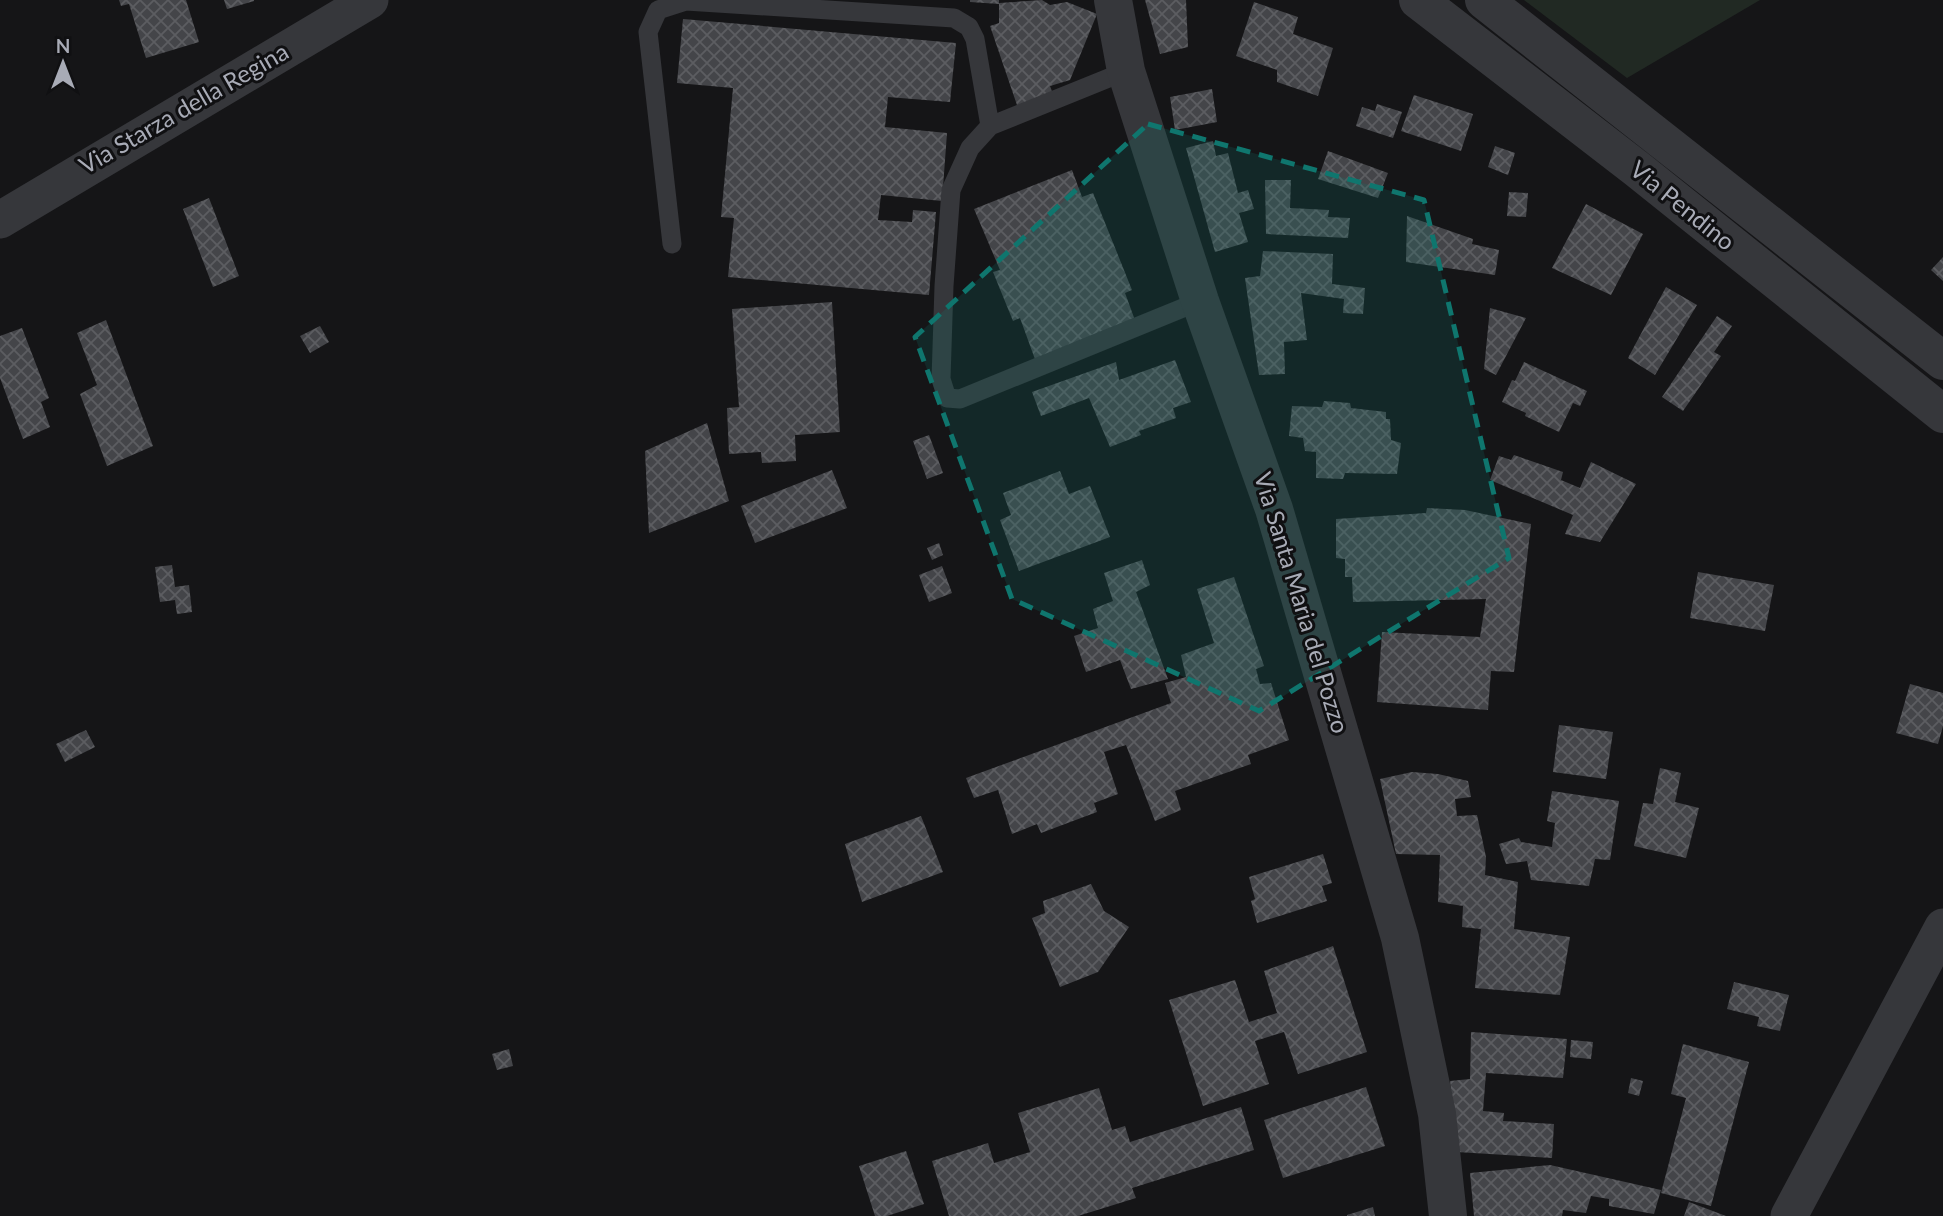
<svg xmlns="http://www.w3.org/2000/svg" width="1943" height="1216" font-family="Lato,sans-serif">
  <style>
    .green { fill: #212923 }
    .building { fill: url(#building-cross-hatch) }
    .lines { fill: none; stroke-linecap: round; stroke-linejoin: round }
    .service { stroke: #36373b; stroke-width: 19 }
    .minor { stroke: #36373b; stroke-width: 37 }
    .tertiary { stroke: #36373b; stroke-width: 38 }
    .marked { fill: #0f766e; fill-opacity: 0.2; stroke: #0f766e; stroke-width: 5; stroke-dasharray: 14 9; stroke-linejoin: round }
    .labels { text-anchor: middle; stroke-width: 6; stroke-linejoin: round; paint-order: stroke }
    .street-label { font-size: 24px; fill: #a8abb6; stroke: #101012 }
  </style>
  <defs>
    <pattern id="building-cross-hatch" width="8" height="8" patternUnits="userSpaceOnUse" patternTransform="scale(1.75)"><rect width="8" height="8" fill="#444549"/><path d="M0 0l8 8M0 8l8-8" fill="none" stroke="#5c5d61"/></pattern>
  </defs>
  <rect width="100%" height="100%" fill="#151517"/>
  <!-- green -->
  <path class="green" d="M 1524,0 L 1760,0 L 1627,78 Z"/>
  <!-- building -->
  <path class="building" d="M 119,0 L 186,0 L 199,42 L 146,58 L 129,4 L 121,6 Z
    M 224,0 L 254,0 L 254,1 L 227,9 Z
    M 970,0 L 999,0 L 999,3 L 1042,0 L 1050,5 L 1067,2 L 1097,14 L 1070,80 L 1050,86 L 1053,94 L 1018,108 L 990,26 L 999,23 L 999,4 L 970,2 Z
    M 1145,0 L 1186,0 L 1188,47 L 1160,54 Z
    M 1254,2 L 1298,17 L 1293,34 L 1333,48 L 1318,96 L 1277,82 L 1277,70 L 1236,56 Z
    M 683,19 L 956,43 L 950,102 L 888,97 L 885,127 L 947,133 L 942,201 L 881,195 L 878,220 L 912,222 L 913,210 L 936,212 L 929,295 L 728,277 L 734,218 L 721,217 L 733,88 L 677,83 Z
    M 1212,89 L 1217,122 L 1175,130 L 1170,97 Z
    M 1414,95 L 1473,114 L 1461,151 L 1401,131 Z
    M 1377,104 L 1402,112 L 1393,138 L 1356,126 L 1362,107 L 1375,111 Z
    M 1213,141 L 1216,156 L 1228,153 L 1238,193 L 1248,190 L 1254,209 L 1239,213 L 1248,242 L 1215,252 L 1186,148 Z
    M 1495,146 L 1515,153 L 1508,175 L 1488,167 Z
    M 1328,151 L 1388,173 L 1378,198 L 1318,179 Z
    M 1072,170 L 1082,197 L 1093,193 L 1132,290 L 1125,293 L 1136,323 L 1036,362 L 1020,318 L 1013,321 L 993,272 L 1000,270 L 974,209 Z
    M 1265,180 L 1291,180 L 1290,208 L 1329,210 L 1328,217 L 1350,218 L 1348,238 L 1266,234 Z
    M 1509,192 L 1528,193 L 1526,217 L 1507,216 Z
    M 209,198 L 239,276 L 213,287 L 183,209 Z
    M 1586,204 L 1643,234 L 1611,295 L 1552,268 Z
    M 1407,216 L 1473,239 L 1472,244 L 1499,250 L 1495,275 L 1406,262 Z
    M 1263,251 L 1333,254 L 1332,284 L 1365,288 L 1363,314 L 1343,313 L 1344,299 L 1301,293 L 1307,340 L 1284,342 L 1285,374 L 1259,375 L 1245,278 L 1260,276 Z
    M 1943,257 L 1943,281 L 1931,270 Z
    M 1666,287 L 1697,305 L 1655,375 L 1628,358 Z
    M 832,302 L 840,432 L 795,435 L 796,461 L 762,463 L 761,452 L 729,454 L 727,408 L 739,407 L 732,309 Z
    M 1490,308 L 1526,318 L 1496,375 L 1484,369 Z
    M 1717,316 L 1732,326 L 1714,352 L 1721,356 L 1683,411 L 1662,397 Z
    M 106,320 L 153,446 L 107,466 L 80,394 L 97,385 L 77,333 Z
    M 320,326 L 329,342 L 310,353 L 300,336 Z
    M 22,328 L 49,398 L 41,402 L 50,427 L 23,439 L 0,378 L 0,336 Z
    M 1175,360 L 1191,402 L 1173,408 L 1176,418 L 1139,431 L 1141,435 L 1110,447 L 1089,398 L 1041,416 L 1032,392 L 1116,362 L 1119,380 Z
    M 1524,362 L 1587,391 L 1580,406 L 1573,403 L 1559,432 L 1525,416 L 1526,413 L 1502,402 L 1512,380 L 1515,381 Z
    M 1324,401 L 1350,403 L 1351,408 L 1386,412 L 1386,419 L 1390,419 L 1391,440 L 1401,443 L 1397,474 L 1345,473 L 1343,479 L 1316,478 L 1316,452 L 1305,451 L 1303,438 L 1289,436 L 1292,406 L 1322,407 Z
    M 707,423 L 729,501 L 649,533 L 645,451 Z
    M 929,435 L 943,473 L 927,479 L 913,441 Z
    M 1514,455 L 1563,472 L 1561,480 L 1580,488 L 1591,462 L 1636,484 L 1600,542 L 1565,534 L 1573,515 L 1490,480 L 1499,456 L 1511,460 Z
    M 832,470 L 847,508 L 755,543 L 741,506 Z
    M 1060,471 L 1069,494 L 1090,486 L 1110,537 L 1019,571 L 1000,520 L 1011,515 L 1003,493 Z
    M 1427,508 L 1465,510 L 1531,524 L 1514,672 L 1491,671 L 1488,710 L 1377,702 L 1382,632 L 1480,637 L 1486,599 L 1353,602 L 1352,577 L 1345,577 L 1345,559 L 1336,558 L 1336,519 L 1426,513 Z
    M 939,543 L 943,555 L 932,560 L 927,548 Z
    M 1142,560 L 1150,585 L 1136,592 L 1168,679 L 1131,689 L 1120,660 L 1086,672 L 1074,636 L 1098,628 L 1093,609 L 1113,601 L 1104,573 Z
    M 172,565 L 175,587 L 189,585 L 192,612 L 177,614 L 175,600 L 160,602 L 155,567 Z
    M 942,566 L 952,593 L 929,602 L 919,575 Z
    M 1698,572 L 1774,585 L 1765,631 L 1690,618 Z
    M 1234,577 L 1264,666 L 1256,669 L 1260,684 L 1271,683 L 1289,740 L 1248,755 L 1251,764 L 1175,791 L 1181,810 L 1155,821 L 1126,745 L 1104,752 L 1118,794 L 1094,803 L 1097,812 L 1041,833 L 1037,824 L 1012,834 L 998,790 L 974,798 L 966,778 L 1171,703 L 1165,683 L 1186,677 L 1181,655 L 1214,643 L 1197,589 Z
    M 1910,684 L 1943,693 L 1943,726 L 1938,744 L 1896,733 Z
    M 1559,725 L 1613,732 L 1606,779 L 1553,772 Z
    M 86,730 L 95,747 L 65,762 L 56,744 Z
    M 1660,768 L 1681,773 L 1675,802 L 1699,808 L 1686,858 L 1634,846 L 1643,803 L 1653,804 Z
    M 1412,772 L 1438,774 L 1468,781 L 1471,797 L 1455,799 L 1457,816 L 1477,815 L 1486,857 L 1485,875 L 1518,882 L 1514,929 L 1570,937 L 1560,995 L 1475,988 L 1481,929 L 1462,927 L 1463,906 L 1438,902 L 1440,855 L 1396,854 L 1380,779 Z
    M 1552,791 L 1619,801 L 1610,860 L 1595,859 L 1589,886 L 1531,880 L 1527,861 L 1506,864 L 1499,844 L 1519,838 L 1521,842 L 1552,847 L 1555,823 L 1547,821 Z
    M 921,816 L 943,872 L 862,902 L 845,844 Z
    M 1323,854 L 1332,883 L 1322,886 L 1327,901 L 1257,923 L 1251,901 L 1255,899 L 1249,877 Z
    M 1091,884 L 1104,911 L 1129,927 L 1098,972 L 1060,987 L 1032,918 L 1045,913 L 1043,901 Z
    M 1333,946 L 1367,1052 L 1298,1074 L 1284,1032 L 1255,1041 L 1269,1084 L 1203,1106 L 1169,1000 L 1235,980 L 1249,1022 L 1277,1013 L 1264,971 Z
    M 1734,982 L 1789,995 L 1780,1031 L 1757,1026 L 1759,1017 L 1727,1009 Z
    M 1471,1032 L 1567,1039 L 1563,1078 L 1486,1073 L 1483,1111 L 1504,1113 L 1503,1121 L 1554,1124 L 1552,1158 L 1457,1152 L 1450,1081 L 1470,1079 Z
    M 1571,1040 L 1593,1042 L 1591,1059 L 1570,1057 Z
    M 1683,1044 L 1749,1062 L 1711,1206 L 1661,1193 L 1686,1098 L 1671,1094 Z
    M 509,1049 L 513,1066 L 497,1070 L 492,1054 Z
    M 1631,1078 L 1643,1081 L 1639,1096 L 1628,1093 Z
    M 1366,1087 L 1385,1146 L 1283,1178 L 1264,1120 Z
    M 1099,1088 L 1112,1130 L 1125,1126 L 1130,1142 L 1241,1107 L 1254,1150 L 1132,1188 L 1136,1198 L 1078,1216 L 949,1216 L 932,1161 L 988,1143 L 994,1163 L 1030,1152 L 1018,1113 Z
    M 906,1151 L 924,1204 L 887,1216 L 875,1216 L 859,1166 Z
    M 1550,1165 L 1661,1190 L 1654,1214 L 1609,1206 L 1609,1199 L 1591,1196 L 1586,1213 L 1563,1210 L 1562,1216 L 1474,1216 L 1470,1173 Z
    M 1689,1202 L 1726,1216 L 1684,1216 Z
    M 1373,1207 L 1375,1216 L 1347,1216 L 1347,1215 Z"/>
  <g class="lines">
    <!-- service -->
    <path class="service" d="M 1126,71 L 990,126 L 970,148 L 951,190 L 944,286 L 941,379 L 947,398 L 960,399 L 1200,301
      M 672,244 L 648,32 L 658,10 L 686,1 L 954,18 L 969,27 L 975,39 L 990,126"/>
    <!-- minor -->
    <path class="minor" d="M 0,220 L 370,0
      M 1789,1216 L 1943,927"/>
    <!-- tertiary -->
    <path class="tertiary" d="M 1113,0 L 1126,71 L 1200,301 L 1274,509 L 1400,938 L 1437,1114 L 1448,1216
      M 1418,0 L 1637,169 L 1943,414
      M 1484,0 L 1943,361"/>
  </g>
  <!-- marked area -->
  <path class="marked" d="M 1148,124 L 1424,200 L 1509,558 L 1259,711 L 1012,599 L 915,337 Z"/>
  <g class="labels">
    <!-- street labels -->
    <g class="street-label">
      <text transform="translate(184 109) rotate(-30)" y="8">Via Starza della Regina</text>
      <text transform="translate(1682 206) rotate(39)" y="8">Via Pendino</text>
      <text transform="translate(1301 603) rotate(73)" y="8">Via Santa Maria del Pozzo</text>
    </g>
  </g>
  <!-- north arrow -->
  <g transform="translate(63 63)" stroke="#101012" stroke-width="5" paint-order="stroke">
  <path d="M0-5L12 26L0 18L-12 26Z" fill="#a8abb6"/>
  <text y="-10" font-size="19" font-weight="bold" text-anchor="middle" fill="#a8abb6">N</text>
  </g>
</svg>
